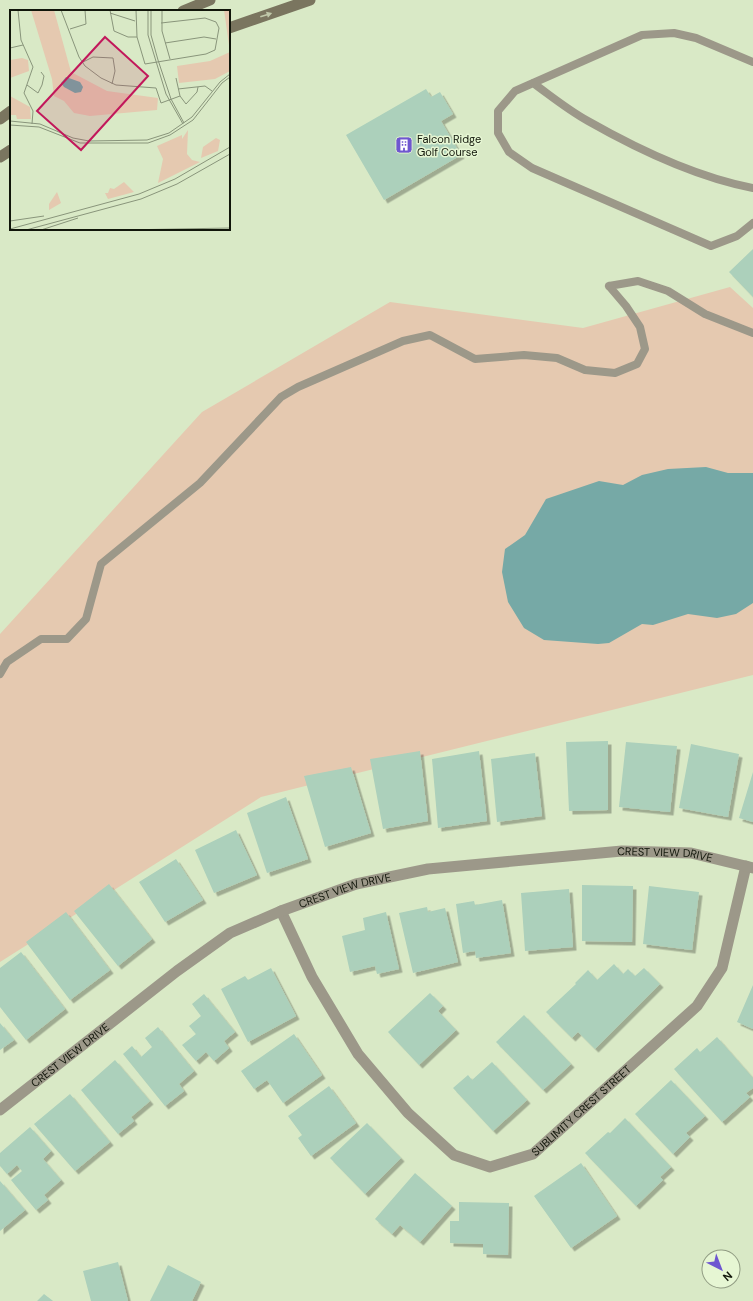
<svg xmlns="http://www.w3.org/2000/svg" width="753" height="1301" font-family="'DM Sans',sans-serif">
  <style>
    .green { fill: #e5c9b0 }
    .water { fill: #76a9a6 }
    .building { fill: #acd0bb; filter: url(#shadow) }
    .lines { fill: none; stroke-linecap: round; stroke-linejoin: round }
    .service { stroke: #9c9889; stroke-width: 8 }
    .minor { stroke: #9c9889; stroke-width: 11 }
    .secondary { stroke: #7a755f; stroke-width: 11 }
    .oneway { fill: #c0c9aa }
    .labels { text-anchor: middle; stroke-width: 3; stroke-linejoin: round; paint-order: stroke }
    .poi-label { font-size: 11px; fill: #11160a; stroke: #e6f6d3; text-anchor: start }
    .street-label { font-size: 11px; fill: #11160a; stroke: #e6f6d3 }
    .inset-road { fill: none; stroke: #89957b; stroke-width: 1 }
    .view { fill: #c2185b; fill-opacity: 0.15; stroke: #c2185b; stroke-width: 2 }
    .inset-edge { fill: none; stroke: #11160a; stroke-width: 2 }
  </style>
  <defs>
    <filter id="shadow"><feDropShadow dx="3.5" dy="3.5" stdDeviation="0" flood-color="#0004"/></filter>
  </defs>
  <rect width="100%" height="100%" fill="#d9e9c6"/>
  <!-- green -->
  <path class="green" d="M 730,287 L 753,308 L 753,675 L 261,797 L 0,962 L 0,634 L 202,412 L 390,302 L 583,328 Z"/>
  <!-- water -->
  <path class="water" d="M 706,467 L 728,473 L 753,473 L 753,603 L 736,614 L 717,618 L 688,614 L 653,625 L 642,624 L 609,643 L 598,644 L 544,640 L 524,628 L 508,602 L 502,572 L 505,549 L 525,535 L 546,499 L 599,481 L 623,485 L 642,475 L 668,469 Z"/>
  <!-- building -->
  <path class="building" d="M 426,89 L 431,97 L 440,92 L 453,114 L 441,121 L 461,155 L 384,200 L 346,135 Z
    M 753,249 L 753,297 L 729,272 Z
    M 608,741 L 608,810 L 569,811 L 566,742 Z
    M 626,742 L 677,746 L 670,812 L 619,807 Z
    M 691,744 L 739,754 L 728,817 L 679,808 Z
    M 420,751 L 428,821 L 383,829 L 370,759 Z
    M 479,751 L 487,821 L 438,828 L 432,759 Z
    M 535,753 L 542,816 L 497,822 L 491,759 Z
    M 351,767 L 371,833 L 325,847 L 304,776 Z
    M 753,772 L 753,822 L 739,818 Z
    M 286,797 L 308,859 L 267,873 L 247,813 Z
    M 236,830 L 257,875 L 214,893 L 195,850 Z
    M 176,859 L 203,900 L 165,922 L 139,882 Z
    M 109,884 L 152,939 L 118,966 L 74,911 Z
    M 582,885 L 633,886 L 632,942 L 582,941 Z
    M 649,886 L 699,892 L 692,950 L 643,944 Z
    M 569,889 L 573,947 L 525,951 L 521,893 Z
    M 502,900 L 511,953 L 476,958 L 475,951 L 463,953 L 456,904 L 474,901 L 475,905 Z
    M 427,907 L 428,912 L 445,908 L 458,962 L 413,973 L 399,913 Z
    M 66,912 L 110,970 L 70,1000 L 26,942 Z
    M 386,912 L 399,969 L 377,974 L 375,966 L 350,972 L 342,936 L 365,930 L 363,918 Z
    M 21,952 L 65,1009 L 26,1040 L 0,1007 L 0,968 Z
    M 614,964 L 623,974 L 628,969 L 635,976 L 644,968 L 660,984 L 595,1049 L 578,1032 L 572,1038 L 546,1012 L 576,984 L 575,983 L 588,970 L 597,980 Z
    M 271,968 L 296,1016 L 248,1042 L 221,989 L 245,976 L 248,980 Z
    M 753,985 L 753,1029 L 737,1022 Z
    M 430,993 L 443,1006 L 438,1011 L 456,1030 L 419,1065 L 388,1032 Z
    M 204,994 L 235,1032 L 224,1041 L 229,1048 L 214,1061 L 206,1052 L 196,1061 L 182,1045 L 196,1034 L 189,1026 L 201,1016 L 192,1004 Z
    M 524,1015 L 571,1064 L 543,1090 L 496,1042 Z
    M 0,1023 L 14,1040 L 0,1050 Z
    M 158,1027 L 194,1071 L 179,1084 L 184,1091 L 165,1106 L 123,1054 L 132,1046 L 141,1057 L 152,1047 L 145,1038 Z
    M 294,1034 L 322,1075 L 283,1103 L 267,1080 L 254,1089 L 241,1071 Z
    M 717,1037 L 753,1078 L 753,1088 L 746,1093 L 750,1097 L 722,1122 L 674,1069 L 697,1048 L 700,1052 Z
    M 115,1060 L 150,1101 L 131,1117 L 134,1121 L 118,1134 L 81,1090 Z
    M 492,1062 L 527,1100 L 493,1131 L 453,1088 L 468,1075 L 472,1080 Z
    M 671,1080 L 705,1116 L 686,1133 L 690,1137 L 673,1154 L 635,1114 Z
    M 329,1086 L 356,1123 L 311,1156 L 298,1138 L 302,1135 L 288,1116 Z
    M 70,1094 L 110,1142 L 75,1171 L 34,1124 Z
    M 625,1118 L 671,1167 L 660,1177 L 663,1180 L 636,1206 L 585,1153 L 608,1132 L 610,1133 Z
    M 367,1123 L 401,1158 L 365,1194 L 330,1158 Z
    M 30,1127 L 51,1151 L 43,1159 L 61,1180 L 44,1195 L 48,1200 L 36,1210 L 11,1180 L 22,1171 L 17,1165 L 7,1174 L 0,1166 L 0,1153 Z
    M 581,1163 L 617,1216 L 571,1248 L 534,1196 Z
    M 415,1173 L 452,1206 L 420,1242 L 400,1225 L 392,1234 L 375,1219 Z
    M 0,1181 L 25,1210 L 0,1231 Z
    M 459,1202 L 509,1203 L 508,1255 L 483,1254 L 483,1244 L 450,1243 L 450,1221 L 459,1221 Z
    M 118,1262 L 128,1301 L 91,1301 L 83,1271 Z
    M 168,1265 L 201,1282 L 192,1301 L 150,1301 Z
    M 44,1294 L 53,1301 L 37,1301 Z"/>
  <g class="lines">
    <!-- service -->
    <path class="service" d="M 753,62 L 696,38 L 674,33 L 642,35 L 515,91 L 498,111 L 498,133 L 509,152 L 532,168 L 711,246 L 737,236 L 753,223
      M 533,83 C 551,96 568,110 588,121 C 639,150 695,177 753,188
      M 609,286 L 638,281 L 668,291 L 705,314 L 753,333
      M 0,674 L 7,662 L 41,639 L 67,639 L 86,619 L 101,564 L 200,483 L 281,397 L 298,387 L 403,341 L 430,335 L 475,359 L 524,355 L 557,358 L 585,370 L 615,373 L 637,364 L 645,349 L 640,327 L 626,306 L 609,286"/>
    <!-- minor -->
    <g class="minor">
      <path id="s1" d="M 281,911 L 312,977 L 358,1054 L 408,1113 L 454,1155 L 490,1167 L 533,1154 L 697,1006 L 722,968 L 746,866"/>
      <path id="s2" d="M 0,1110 L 177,971 L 230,933 L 281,911 L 356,884 L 428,869 L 622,851 L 691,853 L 753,868"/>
    </g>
    <!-- secondary -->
    <path class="secondary" d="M 183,11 L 210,0
      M 229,28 L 310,0
      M 0,119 L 11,111
      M 0,157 L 11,150"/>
  </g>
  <!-- one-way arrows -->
  <defs><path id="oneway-solid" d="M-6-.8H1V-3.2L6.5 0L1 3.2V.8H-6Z"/></defs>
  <use class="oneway" href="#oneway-solid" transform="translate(266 15) rotate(-18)"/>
  <!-- icons -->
  <defs>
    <g id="building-square" transform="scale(0.9)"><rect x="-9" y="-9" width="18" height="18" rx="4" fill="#6e56d0" stroke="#e6f6d3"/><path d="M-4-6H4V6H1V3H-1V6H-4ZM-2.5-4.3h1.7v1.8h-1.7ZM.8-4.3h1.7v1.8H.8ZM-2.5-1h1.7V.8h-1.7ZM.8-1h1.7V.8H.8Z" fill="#fff"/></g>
  </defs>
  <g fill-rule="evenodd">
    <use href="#building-square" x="404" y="145"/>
  </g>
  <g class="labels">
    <!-- poi labels -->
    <g class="poi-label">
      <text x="417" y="143">Falcon Ridge<tspan x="417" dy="13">Golf Course</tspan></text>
    </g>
    <!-- street labels -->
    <g class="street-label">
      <text dy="4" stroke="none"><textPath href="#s2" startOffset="737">CREST VIEW DRIVE</textPath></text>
      <text dy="4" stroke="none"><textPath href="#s2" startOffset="413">CREST VIEW DRIVE</textPath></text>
      <text dy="4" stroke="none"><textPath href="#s2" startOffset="89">CREST VIEW DRIVE</textPath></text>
      <text dy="4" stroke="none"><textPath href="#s1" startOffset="450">SUBLIMITY CREST STREET</textPath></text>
    </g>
  </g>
  <!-- overview -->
  <g transform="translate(10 10)">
    <rect width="220" height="220" fill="#d9e9c6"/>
    <path d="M 21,0 L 44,0 L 61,62 L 97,81 L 148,88 L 147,100 L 80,106 L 64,103 L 54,91 L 44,86 L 42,69 ZM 214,0 L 220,0 L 220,61 L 205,69 L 169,73 L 167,56 L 200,51 L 220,42 ZM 12,48 L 18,50 L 19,61 L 0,68 L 0,50 ZM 0,86 L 20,97 L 21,109 L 7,109 L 6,105 L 0,105 ZM 178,120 L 177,144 L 182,150 L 190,152 L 148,173 L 153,149 L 147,136 L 172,125 L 172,129 ZM 206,128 L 210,130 L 208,141 L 191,148 L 193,137 ZM 114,172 L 124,182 L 98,189 L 95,183 L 98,183 L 100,178 L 104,179 ZM 47,182 L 51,193 L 39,200 L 39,194 Z" fill="#e5c9b0"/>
    <path d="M 56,67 L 70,72 L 73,77 L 71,82 L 65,83 L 54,77 L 51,73 Z" fill="#76a9a6"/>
    <path class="inset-road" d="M 8,0 L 11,30 L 23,57 L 14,83 L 23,101 L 22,114M 51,0 L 69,47 L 75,56 L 91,68 L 106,75 L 146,78 L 151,93 L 170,86M 100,0 L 104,21 L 118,27 L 127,27M 126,0 L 127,27 L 135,54 L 196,44 L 205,40 L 209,18 L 206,12 L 195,8 L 151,13M 138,0 L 138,25 L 156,84 L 173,114M 141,0 L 141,25 L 148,50 L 161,89 L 174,113M 152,0 L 152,21 L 160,49M 100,3 L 125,11M 60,19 L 76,14 L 75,0M 155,33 L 194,27 L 206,29M 0,38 L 13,35M 73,52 L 83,47 L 103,48 L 105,61 L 102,74M 166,68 L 170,86 L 176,94 L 187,82 L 188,77M 17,75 L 28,83 L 32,75 L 34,66 L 31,62M 168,79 L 195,76 L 202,81M 0,111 L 30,114 L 63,128 L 79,131 L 137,130 L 159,123 L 182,107 L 210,72 L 220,64M 0,115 L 29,117 L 70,133 L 138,133 L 160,125 L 183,110 L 212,73 L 220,67M 0,211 L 34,206M 0,219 L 129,184 L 165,169 L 220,137M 16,220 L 131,189 L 167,174 L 220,144M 31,220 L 68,208M 112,220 L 220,218"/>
    <path class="view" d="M 95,27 L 138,66 L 71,140 L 27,101 Z"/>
    <rect width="220" height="220" class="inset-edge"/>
  </g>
  <!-- north arrow -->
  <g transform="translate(721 1269) rotate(138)"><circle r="19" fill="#e6f6d3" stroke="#919c83"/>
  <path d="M0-3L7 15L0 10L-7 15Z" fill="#6e56d0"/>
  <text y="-6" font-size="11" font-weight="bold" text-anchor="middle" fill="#11160a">N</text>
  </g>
</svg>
